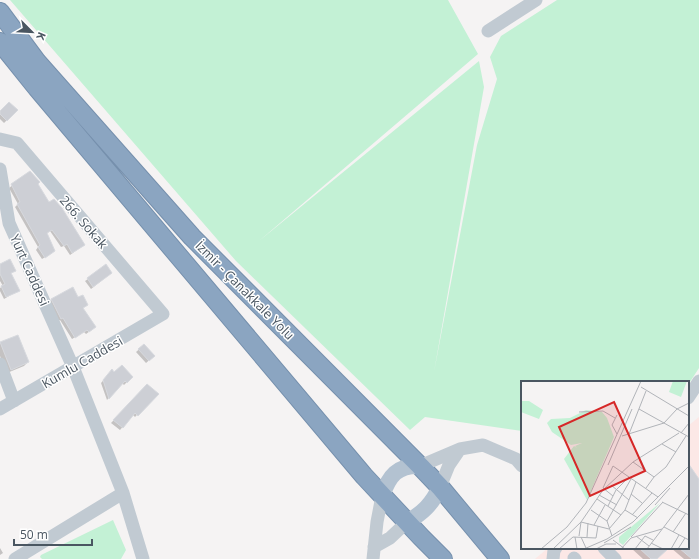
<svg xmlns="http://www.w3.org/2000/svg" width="699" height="559" font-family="'Open Sans',sans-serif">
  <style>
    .medical { fill: #fce8e6 }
    .green { fill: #c3f1d5 }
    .shadow { fill: #0003 }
    .building { fill: #cdcfd5; stroke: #d7d9de }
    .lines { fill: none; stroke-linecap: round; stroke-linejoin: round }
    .highway-casing { stroke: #7690ad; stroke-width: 20 }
    .minor { stroke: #c1cad2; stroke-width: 13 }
    .major { stroke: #b3c2d1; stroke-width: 16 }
    .highway { stroke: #8ba5c1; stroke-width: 18 }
    .labels { text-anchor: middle; stroke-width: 3; stroke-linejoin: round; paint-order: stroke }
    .street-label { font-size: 13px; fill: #4a5661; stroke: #fff }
    .inset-road { fill: none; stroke: #b1b4b9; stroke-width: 1 }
    .view { fill: #d62828; fill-opacity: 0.15; stroke: #d62828; stroke-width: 2 }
    .inset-edge { fill: none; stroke: #4a5661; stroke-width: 2 }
  </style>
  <rect width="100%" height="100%" fill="#f5f3f3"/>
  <!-- medical -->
  <path class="medical" d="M 699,417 L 699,559 L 535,559 L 548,548 L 688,548 L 688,426 Z"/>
  <!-- green -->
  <path class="green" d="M 10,0 L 448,0 L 478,54 L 259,241 L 479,61 L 484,87 L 434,372 L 477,145 L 497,79 L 490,57 L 501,36 L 557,0 L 699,0 L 699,368 L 688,385 L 688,382 L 522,382 L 522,431 L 425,417 L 410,430 L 236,261 Z
    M 113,520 L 126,550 L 121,559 L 42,559 L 40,557 L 41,555 Z"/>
  <!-- shadow -->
  <path class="shadow" d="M 17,110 L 4,123 L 0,119 L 0,113 Z
    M 30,172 L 49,204 L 84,245 L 70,255 L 64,246 L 61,247 L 50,231 L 46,234 L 52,253 L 42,259 L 36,250 L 38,247 L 15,207 L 18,204 L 9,188 Z
    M 0,265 L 14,271 L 10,274 L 19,290 L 4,299 L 0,291 L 0,288 L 3,286 L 0,281 Z
    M 111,273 L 91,289 L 85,281 L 88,279 Z
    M 52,299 L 78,299 L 87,305 L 82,308 L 93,329 L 86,334 L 84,332 L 72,339 L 60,320 L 58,321 L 50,302 Z
    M 18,336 L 28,362 L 24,366 L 7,373 L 0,356 L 0,343 Z
    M 144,345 L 154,356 L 146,363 L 136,352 Z
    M 112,371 L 114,374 L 132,377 L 124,385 L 122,383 L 107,400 L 101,383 Z
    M 148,385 L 157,394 L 135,417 L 133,415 L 120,430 L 111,423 Z
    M 688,464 L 699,481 L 699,559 L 684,559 L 671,548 L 688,548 Z
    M 0,548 L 3,553 L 0,555 Z
    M 631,548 L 668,548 L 656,559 L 643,559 Z"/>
  <!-- building -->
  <path class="building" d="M 9,102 L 18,110 L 7,121 L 0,114 L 0,111 Z
    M 30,171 L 40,182 L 38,184 L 49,202 L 54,199 L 62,208 L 85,245 L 72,253 L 67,244 L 64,246 L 52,230 L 47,233 L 55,251 L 45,258 L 38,247 L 40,245 L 17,204 L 20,202 L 11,184 Z
    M 10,259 L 16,271 L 11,273 L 20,291 L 6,297 L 1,286 L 5,284 L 0,274 L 0,264 Z
    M 106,264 L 112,273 L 93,287 L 87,278 Z
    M 73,287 L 78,297 L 83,295 L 88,305 L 83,308 L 96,327 L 89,332 L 87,330 L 75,338 L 63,318 L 61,319 L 51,299 Z
    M 18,335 L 29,362 L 11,370 L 0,342 Z
    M 144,344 L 155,356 L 149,361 L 138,349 Z
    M 122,365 L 133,377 L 127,383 L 125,381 L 109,399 L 103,380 L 112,369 L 114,372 Z
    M 147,384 L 159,394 L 138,416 L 135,413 L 123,428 L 113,420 Z
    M 688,463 L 699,479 L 699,559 L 692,559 L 679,548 L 688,548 Z
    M 639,548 L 669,548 L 657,559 L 651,559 Z"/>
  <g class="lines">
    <!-- highway casing -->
    <g class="highway-casing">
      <path id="highway" d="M 0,12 L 37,62 L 192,237 L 420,466 L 440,487 L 500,559
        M 0,42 L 37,88 L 364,476 L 421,537 L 443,559"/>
    </g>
    <!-- minor -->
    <path class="minor" d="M 488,31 L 536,0
      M 0,139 L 17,143 L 163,314 L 0,409
      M 0,169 L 9,223 L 73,367 L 123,493 L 143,559
      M 0,364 L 14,401
      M 688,398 L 699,381
      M 420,466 L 460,449 L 483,445 L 516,459 L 522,466
      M 440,487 L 449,465 L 460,449
      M 374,547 L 390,538 L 407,522
      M 604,548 L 615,559
      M 574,558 L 575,559
      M 15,559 L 123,493
      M 373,559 L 377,522 L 382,496
      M 553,559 L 554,550 L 556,548"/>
    <!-- major -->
    <path class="major" d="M 382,496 C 389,476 397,465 420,466
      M 407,522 C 423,513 432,504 440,487"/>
    <!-- highway -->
    <use href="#highway" class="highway"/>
  </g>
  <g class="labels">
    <!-- street labels -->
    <g class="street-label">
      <text transform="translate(84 222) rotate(49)" y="5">266. Sokak</text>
      <text transform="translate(30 270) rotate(66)" y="5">Yurt Caddesi</text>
      <text transform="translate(245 290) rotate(45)" y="5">İzmir - Çanakkale Yolu</text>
      <text transform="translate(82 362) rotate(-30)" y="5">Kumlu Caddesi</text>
    </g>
  </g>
  <!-- overview -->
  <g transform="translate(521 381)">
    <rect width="168" height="168" fill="#f5f3f3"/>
    <path d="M 152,0 L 166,0 L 160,16 L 148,11 ZM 0,20 L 8,20 L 22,29 L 18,38 L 0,31 ZM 65,29 L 81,31 L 86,37 L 93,56 L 66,119 L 43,78 L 53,65 L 56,67 L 54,65 L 61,62 L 50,64 L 31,51 L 26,42 L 30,38 L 49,37 ZM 139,122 L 102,164 L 98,161 L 98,156 Z" fill="#c3f1d5"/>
    <path class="inset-road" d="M 120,6 L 168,35M 118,28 L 168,56M 58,31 L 82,30 L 94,37M 96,34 L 91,44 L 96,53M 160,52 L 168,42M 108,53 L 125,10M 101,55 L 143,42 L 156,28 L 168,22M 141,63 L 155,71M 118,76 L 125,90M 112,81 L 133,96M 87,84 L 111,28M 90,104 L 108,119M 125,107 L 133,96 L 145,86 L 165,55M 95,109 L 108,96M 110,113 L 121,122M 78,114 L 96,124M 92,115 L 82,107 L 92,85 L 137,116M 76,118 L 100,134M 141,121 L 168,134M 134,124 L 149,107M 87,125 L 95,109M 70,129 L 86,140M 104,129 L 117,137M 111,134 L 131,112M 60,141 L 88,148M 73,144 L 84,124M 143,146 L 168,159M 88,148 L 104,129 L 115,101M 152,151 L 165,132M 58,155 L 60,141M 91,155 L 86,140 L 110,98M 115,155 L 128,165M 54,156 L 56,168M 60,156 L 65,167M 66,156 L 67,142M 110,156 L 142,121M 92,159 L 104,168M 83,162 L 110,146M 130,162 L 142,168M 20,168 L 46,146 L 65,122 L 120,0M 32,168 L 60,141 L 82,109 L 112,81 L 158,52M 38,168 L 52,156 L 75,157 L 77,145M 63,168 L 86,158 L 112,141 L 168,85M 75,168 L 85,163 L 95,163M 100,168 L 110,157 L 141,148M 114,168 L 124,155 L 132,159M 126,168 L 168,113M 150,168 L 158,154M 157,168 L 164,157"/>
    <path class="view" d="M 93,21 L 124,90 L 69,115 L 38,46 Z"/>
    <rect width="168" height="168" class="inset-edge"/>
  </g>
  <!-- north arrow -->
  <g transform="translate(32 32) rotate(114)" stroke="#ffffff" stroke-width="3" paint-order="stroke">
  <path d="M0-3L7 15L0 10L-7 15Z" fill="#4a5661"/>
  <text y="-6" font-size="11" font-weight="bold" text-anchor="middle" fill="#4a5661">K</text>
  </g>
  <!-- scale -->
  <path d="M14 539v6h78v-6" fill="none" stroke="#4a5661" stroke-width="2"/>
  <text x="20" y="539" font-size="12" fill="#4a5661" stroke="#ffffff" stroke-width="3" paint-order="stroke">50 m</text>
</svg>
